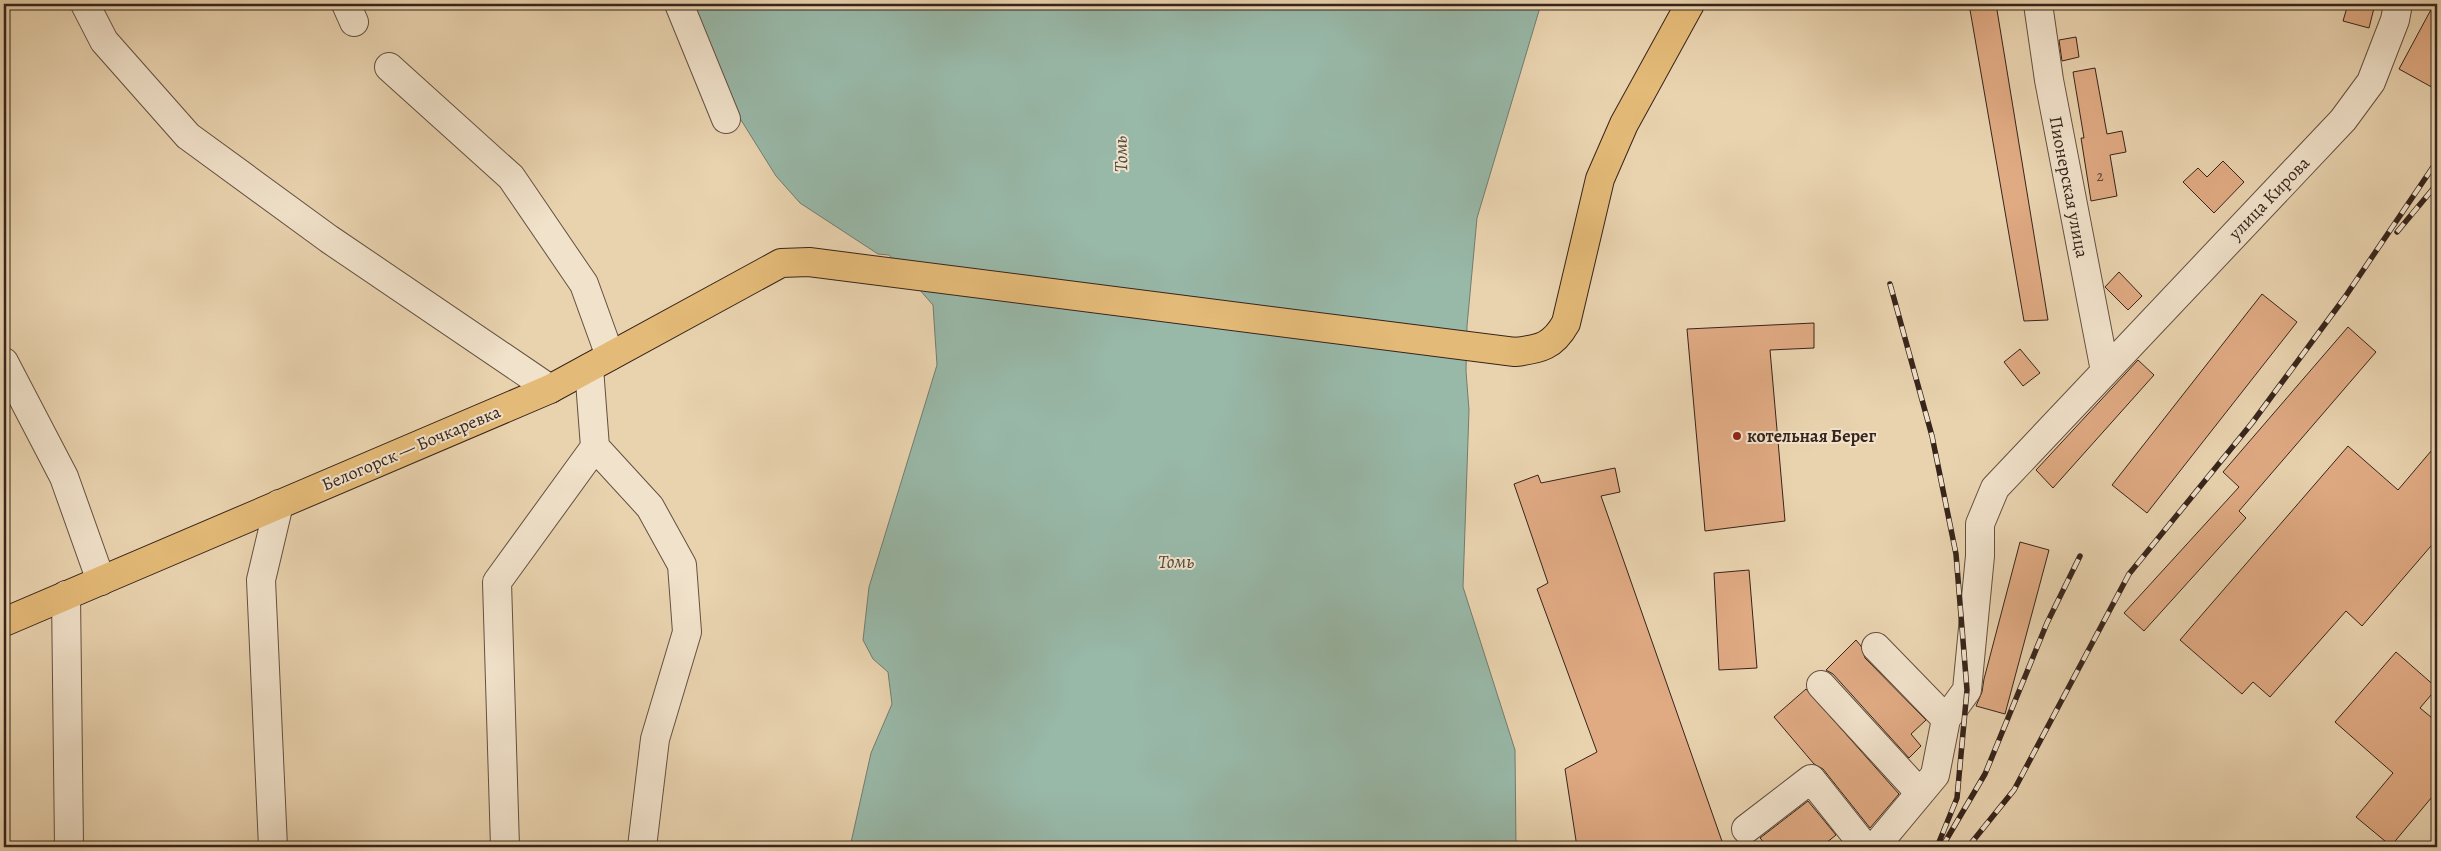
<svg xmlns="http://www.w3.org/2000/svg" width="2441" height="851" font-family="Alegreya,serif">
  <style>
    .water { fill: #98b8a8; stroke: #717d70 }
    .building { fill: #e0aa83; stroke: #37241b }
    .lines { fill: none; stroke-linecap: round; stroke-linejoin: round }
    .minor-casing { stroke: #645040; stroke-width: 30 }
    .major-casing { stroke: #37241b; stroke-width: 30 }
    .minor { stroke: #f1e2cb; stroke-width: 28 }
    .major { stroke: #e4ba78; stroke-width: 28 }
    .rail-casing { stroke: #37241b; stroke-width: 5.5 }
    .rail { stroke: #f1e2cb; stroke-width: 4; stroke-dasharray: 11; stroke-linecap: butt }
    .poi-dot { fill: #8f2418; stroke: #f1e2cb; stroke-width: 2 }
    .labels { text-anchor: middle; stroke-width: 4; stroke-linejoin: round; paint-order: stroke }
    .number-label { font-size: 15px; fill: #614635 }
    .street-label { font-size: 18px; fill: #37241b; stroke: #f1e2cb }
    .poi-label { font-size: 18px; font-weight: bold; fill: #37241b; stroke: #f1e2cb; text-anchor: start }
    .water-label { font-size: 19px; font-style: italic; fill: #4f493e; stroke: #f1e2cb }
  </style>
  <rect width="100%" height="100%" fill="#e9d3af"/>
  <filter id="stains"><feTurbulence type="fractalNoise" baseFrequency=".004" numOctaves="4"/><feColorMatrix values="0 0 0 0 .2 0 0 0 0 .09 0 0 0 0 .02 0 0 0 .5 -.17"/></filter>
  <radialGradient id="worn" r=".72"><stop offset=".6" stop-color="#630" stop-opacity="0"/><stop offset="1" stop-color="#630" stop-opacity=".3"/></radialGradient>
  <!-- water -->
  <path class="water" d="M 691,4 L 1541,4 L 1477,218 L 1467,326 L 1466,371 L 1469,410 L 1463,587 L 1515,750 L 1516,847 L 850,847 L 871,753 L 892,704 L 888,672 L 873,659 L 863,640 L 869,587 L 937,365 L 933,305 L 889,255 L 878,254 L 800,203 L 776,176 L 721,88 Z"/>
  <!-- building -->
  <path class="building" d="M 1969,4 L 1996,4 L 2048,320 L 2024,321 Z
    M 2348,4 L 2375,4 L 2369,28 L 2343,21 Z
    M 2434,4 L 2437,4 L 2437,90 L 2399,69 Z
    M 2076,37 L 2079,57 L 2062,61 L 2059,40 Z
    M 2095,68 L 2107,134 L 2122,131 L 2126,152 L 2110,155 L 2117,196 L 2091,201 L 2081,138 L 2084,138 L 2073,72 Z
    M 2223,161 L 2244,182 L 2214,213 L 2183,182 L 2198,168 L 2207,177 Z
    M 2119,272 L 2142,296 L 2128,310 L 2105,287 Z
    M 2262,294 L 2297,322 L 2147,513 L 2112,485 Z
    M 1814,323 L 1814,348 L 1770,350 L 1785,521 L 1705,531 L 1687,329 Z
    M 2348,327 L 2376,352 L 2239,511 L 2246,518 L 2144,631 L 2124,613 L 2239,487 L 2223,472 Z
    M 2020,349 L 2040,373 L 2023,386 L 2004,362 Z
    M 2138,360 L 2154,375 L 2053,488 L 2036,470 Z
    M 2437,444 L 2437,539 L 2362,626 L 2346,611 L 2270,697 L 2253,682 L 2242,694 L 2180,640 L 2348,446 L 2398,490 Z
    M 1615,468 L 1620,492 L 1601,496 L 1724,847 L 1577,847 L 1565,769 L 1597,752 L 1537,589 L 1548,583 L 1514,484 L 1538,475 L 1541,483 Z
    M 2020,542 L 2049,550 L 2005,714 L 1976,706 L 1982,692 L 1984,679 Z
    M 1749,570 L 1757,668 L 1719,670 L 1714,573 Z
    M 1856,640 L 1861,646 L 1865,658 L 1926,720 L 1911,734 L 1921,746 L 1909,758 L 1833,674 L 1826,670 Z
    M 2396,652 L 2437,688 L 2420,708 L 2437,722 L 2437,791 L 2391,846 L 2356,817 L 2393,773 L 2335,722 Z
    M 1806,689 L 1899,794 L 1870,828 L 1823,769 L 1814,764 L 1774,717 Z
    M 1808,801 L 1836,835 L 1821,847 L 1768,847 L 1760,838 Z"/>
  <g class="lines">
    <!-- minor casing -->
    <g class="minor-casing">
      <path id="minor" d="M 85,4 L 104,41 L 188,136 L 329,239 L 550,389
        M 346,4 L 354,22
        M 679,4 L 726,119
        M 2038,4 L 2049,80 L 2105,371
        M 389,67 L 511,177 L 584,284 L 610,356
        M 4,362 L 64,477 L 101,581
        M 595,447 L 650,507 L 682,565 L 687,632 L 655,739 L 642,847
        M 66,595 L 69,847
        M 1876,647 L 1946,719
        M 1821,685 L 1920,793
        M 1746,829 L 1811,779 L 1865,847
        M 273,847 L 261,580 L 279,504
        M 505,847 L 497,582 L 595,447 L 589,368
        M 1875,847 L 1935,775 L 1946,719 L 1967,690 L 1980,556 L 1980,524 L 1995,488 L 2343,120 L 2371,82 L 2395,20 L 2398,4"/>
    </g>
    <!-- major casing -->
    <g class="major-casing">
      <path id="major" d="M 4,622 L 550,389 L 781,263 L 809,262 L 1515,352 C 1541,349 1553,346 1566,323 L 1600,179 L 1624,124 L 1690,4"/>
    </g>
    <!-- minor -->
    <use href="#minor" class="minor"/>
    <!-- major -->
    <use href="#major" class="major"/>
    <!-- rail casing -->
    <g class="rail-casing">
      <path id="rail" d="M 2397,232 L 2437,184
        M 1890,284 L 1932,436 L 1956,554 L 1967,690 L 1957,798 L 1937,847
        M 1942,847 L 1985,774 L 2047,623 L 2080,556
        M 1968,847 L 2014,790 L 2129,574 L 2252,423 L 2345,297 L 2437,161"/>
    </g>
    <!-- rail -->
    <use href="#rail" class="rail"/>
  </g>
  <!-- markers -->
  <circle class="poi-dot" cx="1737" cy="436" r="5"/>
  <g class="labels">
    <!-- number labels -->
    <g class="number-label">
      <text x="2100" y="181">2</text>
    </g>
    <!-- street labels -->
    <g class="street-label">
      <text transform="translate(2069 187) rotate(79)" y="6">Пионерская улица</text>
      <text transform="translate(2269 198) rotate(-46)" y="6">улица Кирова</text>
      <text transform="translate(411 448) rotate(-23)" y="6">Белогорск — Бочкаревка</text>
    </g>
    <!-- poi labels -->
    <g class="poi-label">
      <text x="1747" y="442">котельная Берег</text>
    </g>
    <!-- water labels -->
    <g class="water-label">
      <text transform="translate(1120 154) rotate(-91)" y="7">Томь</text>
      <text x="1176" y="568">Томь</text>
    </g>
  </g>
  <!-- margin -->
  <rect width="2441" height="851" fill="none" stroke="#e9d3af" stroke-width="20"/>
  <rect x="5" y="5" width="2431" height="841" fill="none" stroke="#37241b" stroke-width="2.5"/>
  <rect x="10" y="10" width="2421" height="831" fill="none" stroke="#37241b"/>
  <rect width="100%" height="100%" filter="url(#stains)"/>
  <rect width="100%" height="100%" fill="url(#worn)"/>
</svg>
